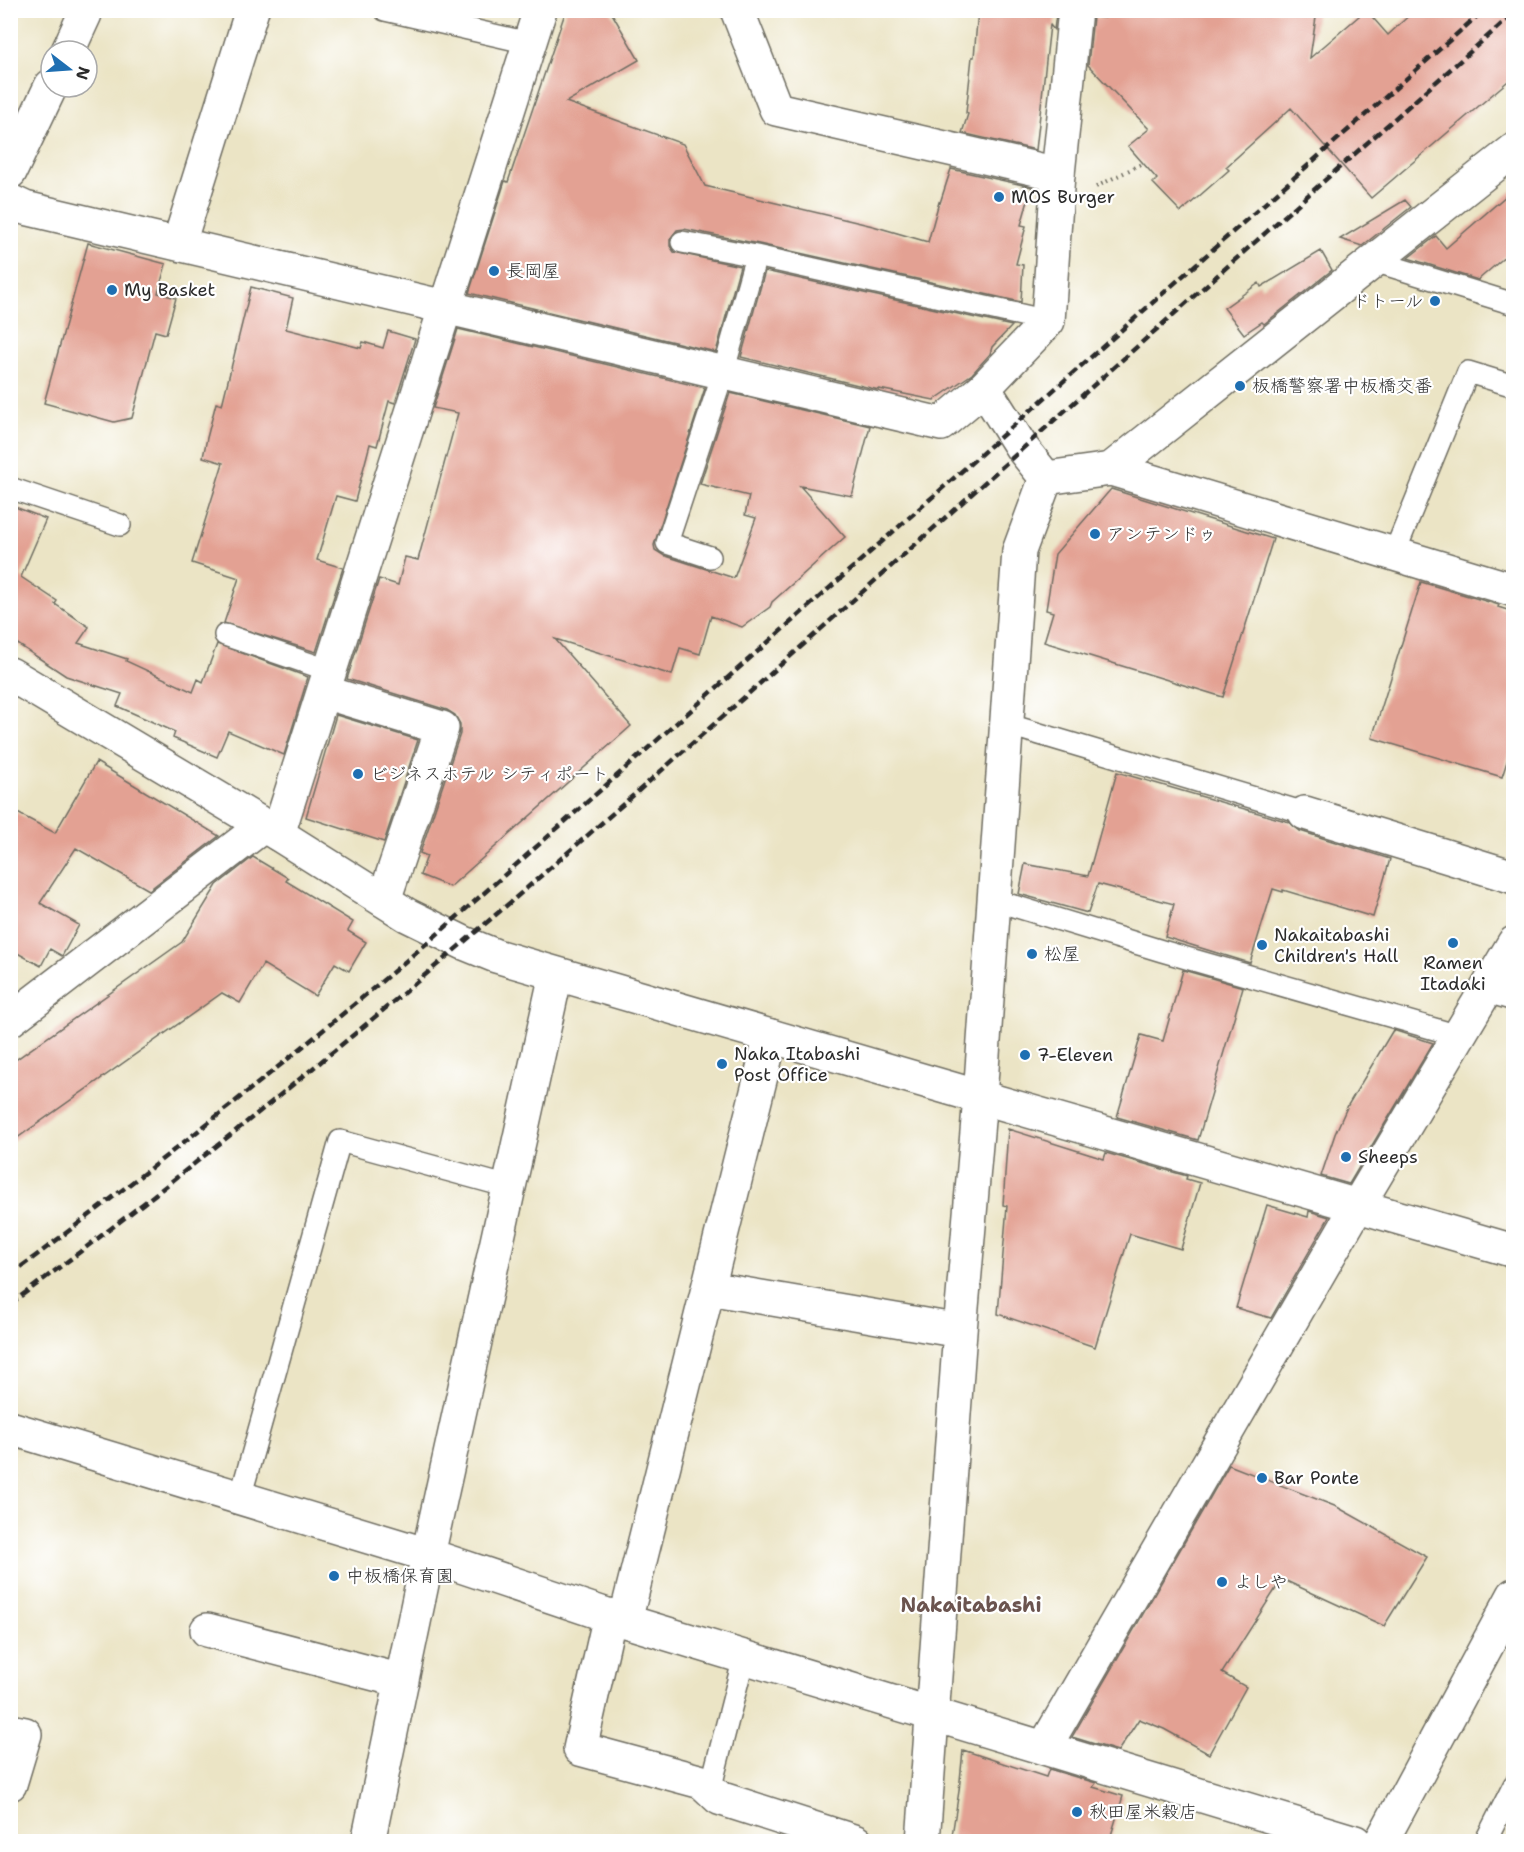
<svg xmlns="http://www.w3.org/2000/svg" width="1524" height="1852" font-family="'Shantell Sans','Klee One',sans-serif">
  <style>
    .building { fill: #e3a193 }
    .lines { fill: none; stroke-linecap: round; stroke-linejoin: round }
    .service-casing { stroke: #6e6c61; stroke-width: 24 }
    .minor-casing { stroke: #6e6c61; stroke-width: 36 }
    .tertiary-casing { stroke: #6e6c61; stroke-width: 36 }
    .path { stroke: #6e6c61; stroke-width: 4; stroke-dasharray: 1.5 4.5; stroke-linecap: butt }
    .service { stroke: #fff; stroke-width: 21 }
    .minor { stroke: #fff; stroke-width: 33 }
    .tertiary { stroke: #fff; stroke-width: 33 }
    .rail { stroke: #2b2b2b; stroke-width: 4.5; stroke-dasharray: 9 4.5; stroke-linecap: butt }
    .poi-dot { fill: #1f6fb2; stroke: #fff; stroke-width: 2 }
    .labels { text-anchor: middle; stroke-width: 4.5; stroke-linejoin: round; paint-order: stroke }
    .poi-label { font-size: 18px; fill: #2b2b2b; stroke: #fff; text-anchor: start }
    .neighbourhood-label { font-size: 20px; font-weight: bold; fill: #6b544f; stroke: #fff }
  </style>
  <rect width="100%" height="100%" fill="#fff"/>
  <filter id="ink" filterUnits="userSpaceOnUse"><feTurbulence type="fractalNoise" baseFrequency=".0167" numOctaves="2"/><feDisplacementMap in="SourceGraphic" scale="12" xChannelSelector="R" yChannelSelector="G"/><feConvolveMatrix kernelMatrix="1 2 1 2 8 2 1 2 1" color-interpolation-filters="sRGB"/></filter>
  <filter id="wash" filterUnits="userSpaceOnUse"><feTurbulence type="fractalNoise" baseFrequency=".008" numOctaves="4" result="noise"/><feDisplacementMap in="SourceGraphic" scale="24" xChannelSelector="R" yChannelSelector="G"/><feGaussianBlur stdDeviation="1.35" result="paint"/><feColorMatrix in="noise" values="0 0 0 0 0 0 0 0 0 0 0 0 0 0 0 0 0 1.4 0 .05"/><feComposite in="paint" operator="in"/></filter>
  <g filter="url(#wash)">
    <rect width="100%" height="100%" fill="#ebe4c5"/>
    <g id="blocks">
      <!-- building -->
      <path class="building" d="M 566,10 L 610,10 L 639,60 L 566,102 L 683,144 L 705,186 L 873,226 L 928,242 L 939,202 L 940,203 L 951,169 L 1032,187 L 1021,225 L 1026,226 L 1016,264 L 1023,265 L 1021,302 L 759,244 L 684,229 L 677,230 L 670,239 L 670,246 L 674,252 L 740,266 L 716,352 L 469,293 L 505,181 L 508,182 Z
        M 978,10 L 1018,10 L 1056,14 L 1054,30 L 1050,25 L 1036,150 L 962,133 L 968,114 L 966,113 L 972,57 L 974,57 Z
        M 1106,10 L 1317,10 L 1310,58 L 1366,10 L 1388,35 L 1415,10 L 1514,10 L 1514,76 L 1371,198 L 1291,108 L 1226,167 L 1229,170 L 1181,212 L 1153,183 L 1157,179 L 1128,146 L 1149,129 L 1088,65 L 1093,17 L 1105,18 Z
        M 1514,189 L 1514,249 L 1478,280 L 1408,258 L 1436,236 L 1446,248 Z
        M 1405,200 L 1411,207 L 1362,246 L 1340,239 Z
        M 88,243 L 166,264 L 158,293 L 176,298 L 166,334 L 155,331 L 132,418 L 114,422 L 44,403 Z
        M 1321,251 L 1332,270 L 1264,324 L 1262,322 L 1244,334 L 1224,308 L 1259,283 L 1261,287 Z
        M 765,271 L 1012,326 L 992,347 L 990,354 L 972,374 L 934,400 L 879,389 L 879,390 L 741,357 Z
        M 251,287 L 293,298 L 286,329 L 361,348 L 363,342 L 383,348 L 388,331 L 415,339 L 395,403 L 389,401 L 377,446 L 370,444 L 355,501 L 336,496 L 317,560 L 343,568 L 316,652 L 224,623 L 239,578 L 192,563 L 223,463 L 203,457 L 207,438 L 216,403 L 222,405 Z
        M 458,329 L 705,388 L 654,545 L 655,550 L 663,555 L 734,578 L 756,518 L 745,515 L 749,496 L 700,484 L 730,393 L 870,426 L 852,496 L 800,486 L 845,537 L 772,602 L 770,607 L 742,627 L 711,616 L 700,654 L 680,648 L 672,675 L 555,639 L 631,726 L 450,887 L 420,875 L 427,856 L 420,853 L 460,734 L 460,724 L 455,715 L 447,710 L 347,679 L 379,579 L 398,585 L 405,557 L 418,560 L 458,413 L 433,408 Z
        M 1111,489 L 1273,539 L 1223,697 L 1044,642 L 1053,612 L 1046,610 L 1055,554 Z
        M 10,505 L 46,519 L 21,577 L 57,601 L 55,604 L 89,627 L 78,643 L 127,659 L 126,661 L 193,692 L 198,679 L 203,682 L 217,644 L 308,677 L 284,755 L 228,731 L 217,757 L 173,738 L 175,732 L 117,706 L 122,694 L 66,676 L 10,639 Z
        M 1421,582 L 1499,605 L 1498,607 L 1514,612 L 1514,740 L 1502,777 L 1372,738 Z
        M 336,715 L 418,740 L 384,842 L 306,817 Z
        M 96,762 L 219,836 L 149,890 L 76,848 L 40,903 L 79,925 L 62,956 L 50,949 L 41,966 L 10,949 L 10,809 L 55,833 Z
        M 1117,772 L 1289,822 L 1300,831 L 1390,859 L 1373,917 L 1283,890 L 1283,892 L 1273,889 L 1250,963 L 1165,937 L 1174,904 L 1098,884 L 1088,913 L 1019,894 L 1025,864 L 1088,876 Z
        M 253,857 L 288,878 L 286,881 L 353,922 L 348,931 L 366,942 L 349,971 L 335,963 L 315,996 L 263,964 L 240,1003 L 222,993 L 10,1143 L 10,1064 L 182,942 L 217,885 Z
        M 1183,970 L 1243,987 L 1198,1140 L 1117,1117 L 1141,1035 L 1163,1041 Z
        M 1393,1030 L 1433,1043 L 1349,1184 L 1321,1176 L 1335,1134 L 1348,1105 Z
        M 1008,1129 L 1104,1159 L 1106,1153 L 1187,1176 L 1186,1179 L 1200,1183 L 1181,1249 L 1130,1234 L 1095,1347 L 998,1314 L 1007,1206 L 1003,1205 Z
        M 1267,1205 L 1308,1217 L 1309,1211 L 1329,1217 L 1271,1318 L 1236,1308 Z
        M 1229,1465 L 1337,1507 L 1427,1557 L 1384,1626 L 1282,1579 L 1222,1673 L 1246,1687 L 1209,1754 L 1164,1729 L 1139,1719 L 1118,1751 L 1072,1737 Z
        M 963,1750 L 1046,1777 L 1049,1769 L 1096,1783 L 1093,1787 L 1123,1796 L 1109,1842 L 951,1842 L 959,1791 Z"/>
    </g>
  </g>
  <g filter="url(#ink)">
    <use href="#blocks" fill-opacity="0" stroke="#6e6c61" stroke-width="1.5"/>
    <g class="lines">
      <!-- service casing -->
      <g class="service-casing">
        <path id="service" d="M 385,10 L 529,43
          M 682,242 L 756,256 L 1048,321
          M 1374,261 L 1514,304
          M 10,488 L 120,525
          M 1394,554 L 1468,372 L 1514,386
          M 710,557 L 667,543 L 723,373 L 756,256
          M 225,635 L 331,671
          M 1006,724 L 1305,813
          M 994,900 L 1162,951 L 1459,1036
          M 1484,991 L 1514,1000
          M 240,1498 L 340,1141 L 509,1187
          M 710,1790 L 744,1657
          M 1485,1842 L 1514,1785"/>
      </g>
      <!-- minor casing -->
      <g class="minor-casing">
        <path id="minor" d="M 737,10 L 776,109 L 1058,174
          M 68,51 L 85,14
          M 10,172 L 51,86
          M 10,201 L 25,208 L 941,424 L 984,388 L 1022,448 L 1046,478
          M 179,243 L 252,10
          M 1111,469 L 1514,590
          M 1046,478 L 1111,469 L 1514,150
          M 324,692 L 442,728 L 384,900
          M 1305,813 L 1514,877
          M 278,834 C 366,560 451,285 540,10
          M 10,1020 L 263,826
          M 980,1097 L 1514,1251
          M 708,1288 L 960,1331
          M 10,1428 L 428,1555 L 625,1621 L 1044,1748
          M 610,1615 L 580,1749 L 702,1782 L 719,1798 L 856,1842
          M 625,1621 L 771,1036
          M 207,1630 L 402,1681
          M 10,1731 L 25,1734 L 10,1784
          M 368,1842 L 428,1555 L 556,974
          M 923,1842 L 960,1331 L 980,1097 L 1019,551 L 1046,478
          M 1355,1842 L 1044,1748 L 1358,1205 L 1514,943
          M 1381,1842 L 1514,1595"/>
      </g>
      <!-- tertiary casing -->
      <g class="tertiary-casing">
        <path id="tertiary" d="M 984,388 L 1048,321 L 1058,174 L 1075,10
          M 10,674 L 278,834 L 407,915 L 464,943 L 496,956 L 980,1097"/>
      </g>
      <!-- path -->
      <path class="path" d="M 1096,187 L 1143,163"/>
      <!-- service -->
      <use href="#service" class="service"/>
      <!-- minor -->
      <use href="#minor" class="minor"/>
      <!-- tertiary -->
      <use href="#tertiary" class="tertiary"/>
      <!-- rail -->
      <path class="rail" d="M 10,1275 C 158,1165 301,1051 441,931 L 1484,10
        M 10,1304 C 318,1078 604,823 888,569 C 1096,382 1305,198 1514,13"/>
    </g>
  </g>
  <!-- markers -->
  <g class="poi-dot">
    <circle cx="999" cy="197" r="6"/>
    <circle cx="494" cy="271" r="6"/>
    <circle cx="112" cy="290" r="6"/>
    <circle cx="1435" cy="301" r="6"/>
    <circle cx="1240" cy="386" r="6"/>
    <circle cx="1095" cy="534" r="6"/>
    <circle cx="358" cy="774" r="6"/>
    <circle cx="1453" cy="943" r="6"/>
    <circle cx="1262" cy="945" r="6"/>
    <circle cx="1032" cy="954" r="6"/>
    <circle cx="1025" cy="1055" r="6"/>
    <circle cx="722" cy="1064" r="6"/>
    <circle cx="1346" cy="1157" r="6"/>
    <circle cx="1262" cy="1478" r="6"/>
    <circle cx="334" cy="1576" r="6"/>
    <circle cx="1222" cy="1582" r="6"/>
    <circle cx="1077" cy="1812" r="6"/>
  </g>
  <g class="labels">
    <!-- poi labels -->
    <g class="poi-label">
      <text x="1011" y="203">MOS Burger</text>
      <text x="506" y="277">長岡屋</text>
      <text x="124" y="296">My Basket</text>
      <text x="1423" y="307" text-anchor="end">ドトール</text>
      <text x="1252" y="392">板橋警察署中板橋交番</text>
      <text x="1107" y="540">アンテンドゥ</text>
      <text x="370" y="780">ビジネスホテル シティポート</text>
      <text x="1274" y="941">Nakaitabashi<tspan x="1274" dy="21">Children's Hall</tspan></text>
      <text x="1044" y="960">松屋</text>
      <text x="1453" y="969" text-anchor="middle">Ramen<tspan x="1453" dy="21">Itadaki</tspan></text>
      <text x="734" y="1060">Naka Itabashi<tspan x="734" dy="21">Post Office</tspan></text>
      <text x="1037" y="1061">7-Eleven</text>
      <text x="1358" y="1163">Sheeps</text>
      <text x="1274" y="1484">Bar Ponte</text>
      <text x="346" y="1582">中板橋保育園</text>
      <text x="1234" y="1588">よしや</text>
      <text x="1089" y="1818">秋田屋米穀店</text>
    </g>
    <!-- neighbourhood labels -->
    <g class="neighbourhood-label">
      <text x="971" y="1612">Nakaitabashi</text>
    </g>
  </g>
  <!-- margin -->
  <rect width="1524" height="1852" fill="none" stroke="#fff" stroke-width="36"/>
  <!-- north arrow -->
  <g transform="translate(69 69) rotate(107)"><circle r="28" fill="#ffffff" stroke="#aaaaaa" stroke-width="1.5"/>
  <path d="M0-4.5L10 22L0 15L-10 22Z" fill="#1f6fb2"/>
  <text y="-9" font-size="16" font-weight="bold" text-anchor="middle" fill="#2b2b2b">N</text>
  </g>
</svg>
